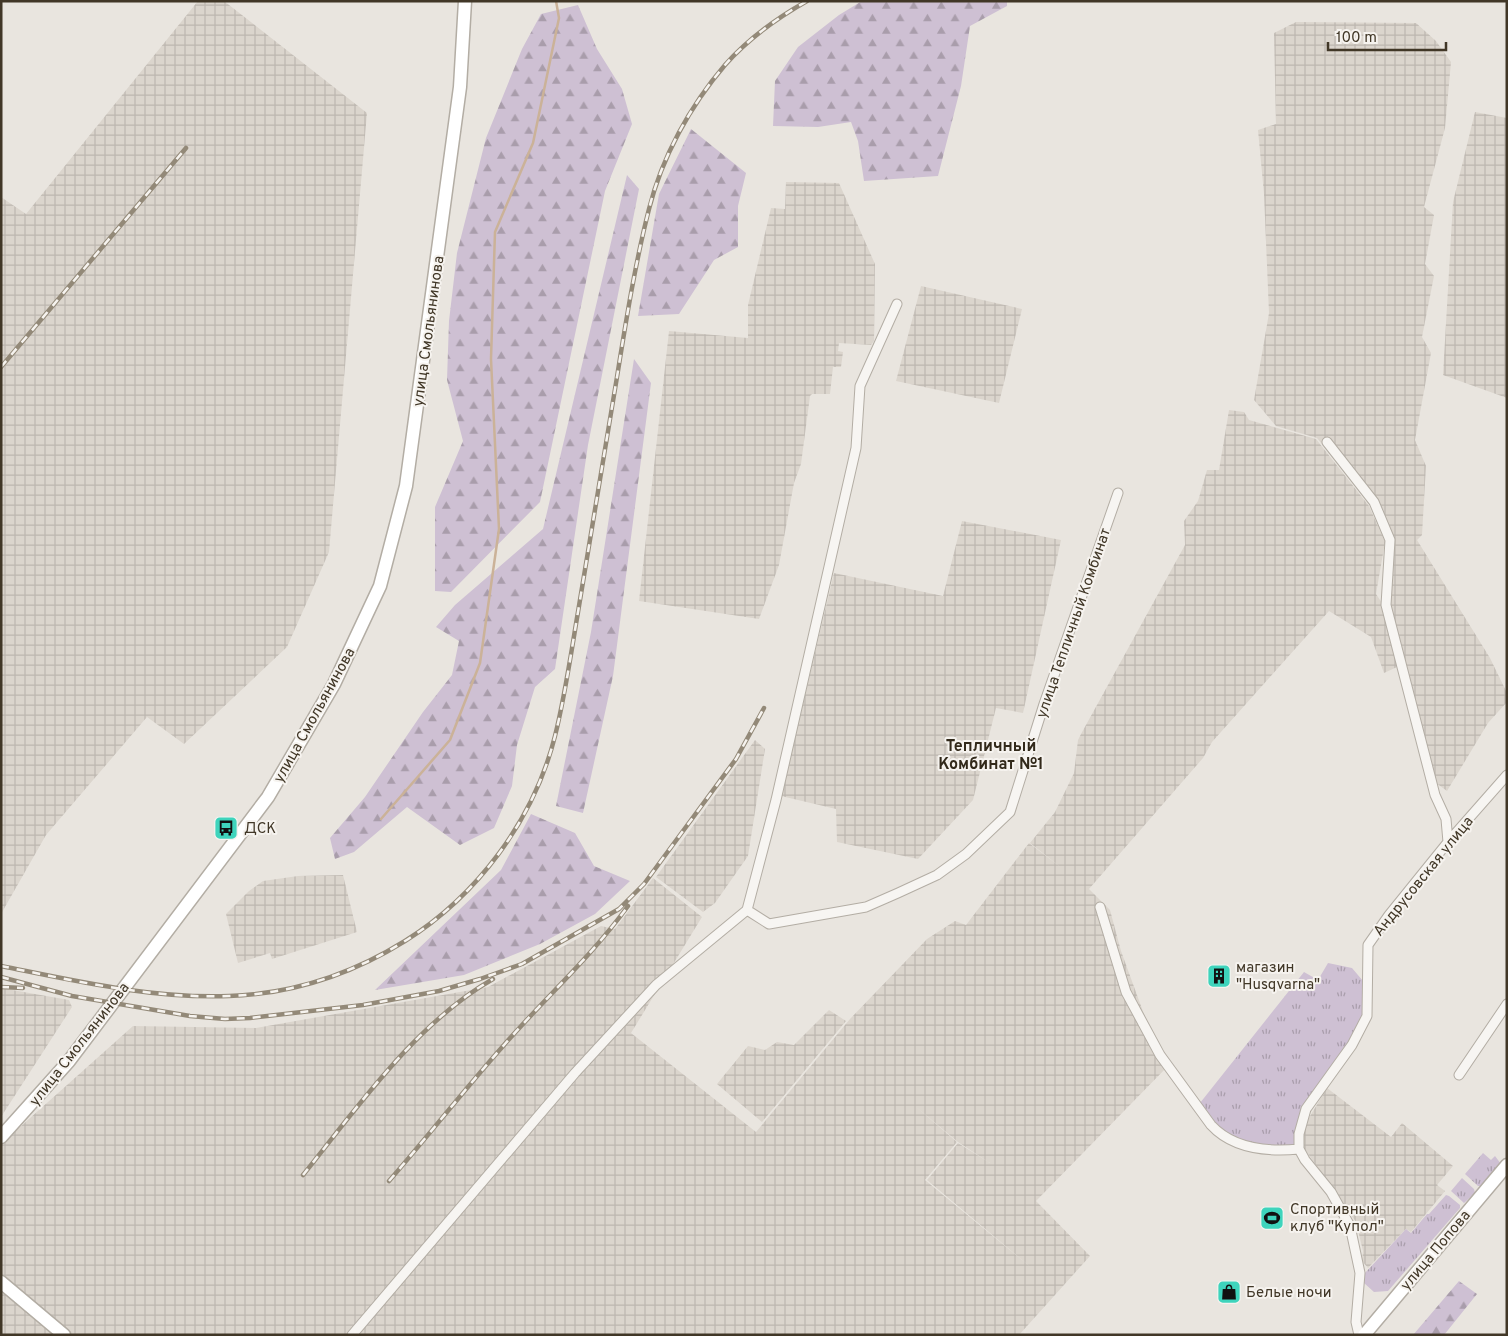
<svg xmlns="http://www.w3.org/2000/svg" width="1508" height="1336" font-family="Overpass,sans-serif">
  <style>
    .industrial { fill: url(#industrial-grid); fill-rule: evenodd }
    .grass { fill: url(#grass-tufts) }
    .forest { fill: url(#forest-firs) }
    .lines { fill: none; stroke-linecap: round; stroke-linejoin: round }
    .stream { stroke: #cbb298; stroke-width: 2.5 }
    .street-casing { stroke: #b3ada4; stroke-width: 11 }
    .secondary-casing { stroke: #b3ada4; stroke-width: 15 }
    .street { stroke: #f7f5f2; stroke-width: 9 }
    .secondary { stroke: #fff; stroke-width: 12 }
    .rail-casing { stroke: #938978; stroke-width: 4.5 }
    .rail { stroke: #f6f3ef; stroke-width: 2.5; stroke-dasharray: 8; stroke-linecap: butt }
    .labels { text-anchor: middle; stroke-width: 4; stroke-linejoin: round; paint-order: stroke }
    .street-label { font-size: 15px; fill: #413727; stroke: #f6f3ef }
    .poi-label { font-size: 15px; fill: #413727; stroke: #f6f3ef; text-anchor: start }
    .neighbourhood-label { font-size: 16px; font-weight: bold; fill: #32291a; stroke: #f6f3ef }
  </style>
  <defs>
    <pattern id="industrial-grid" width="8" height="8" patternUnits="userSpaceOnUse" patternTransform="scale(1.25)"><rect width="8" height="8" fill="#dbd5cd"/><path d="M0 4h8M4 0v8" fill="none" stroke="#bdb7b0"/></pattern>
    <pattern id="grass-tufts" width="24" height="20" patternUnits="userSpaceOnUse" patternTransform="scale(1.25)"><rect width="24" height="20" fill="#cec0d3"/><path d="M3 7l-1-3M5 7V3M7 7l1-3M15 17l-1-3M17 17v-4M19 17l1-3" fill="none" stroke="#a99dab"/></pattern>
    <pattern id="forest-firs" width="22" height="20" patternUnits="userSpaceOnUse" patternTransform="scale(1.25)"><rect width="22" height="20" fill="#cec0d3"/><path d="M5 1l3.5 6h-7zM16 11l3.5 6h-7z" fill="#a99dab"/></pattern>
  </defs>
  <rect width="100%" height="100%" fill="#e9e5df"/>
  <!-- industrial -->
  <path class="industrial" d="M 198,1 L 224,1 L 367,113 L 329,552 L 287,647 L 184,744 L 147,717 L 46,835 L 1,914 L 1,197 L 26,214 Z
    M 1296,22 L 1416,23 L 1436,41 L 1451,62 L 1445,128 L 1424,207 L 1434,215 L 1425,264 L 1434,276 L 1422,337 L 1431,353 L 1415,440 L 1426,466 L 1422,535 L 1417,540 L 1490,658 L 1507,693 L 1507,702 L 1488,723 L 1447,791 L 1425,775 L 1385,616 L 1397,667 L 1384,673 L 1371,637 L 1329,611 L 1212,742 L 1203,758 L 1089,889 L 1110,910 L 1121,951 L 1149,1028 L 1170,1064 L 1036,1201 L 1090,1256 L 1019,1335 L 1,1335 L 1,1144 L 133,1026 L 256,1028 L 488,987 L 601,926 L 615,929 L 653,878 L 702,917 L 631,1033 L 756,1132 L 850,1019 L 927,939 L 955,921 L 966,925 L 1029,843 L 1063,869 L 1030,843 L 1055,812 L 1074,773 L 1078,740 L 1081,734 L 1185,545 L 1184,521 L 1198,501 L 1207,470 L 1219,470 L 1229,410 L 1244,412 L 1249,420 L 1316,439 L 1369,506 L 1385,542 L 1376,594 L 1384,606 L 1382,599 L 1387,541 L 1370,504 L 1317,438 L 1276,426 L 1254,400 L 1269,313 L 1264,194 L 1258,130 L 1276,124 L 1274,33 ZM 915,1106 L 958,1142 L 990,1163 L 958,1143 L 927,1180 L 1033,1269 L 925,1180 L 957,1142 Z
    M 1475,112 L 1507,118 L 1507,398 L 1443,375 L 1453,202 Z
    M 786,182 L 839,183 L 875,264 L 874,341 L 871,345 L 839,343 L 838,351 L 843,352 L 841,367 L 833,367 L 830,394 L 812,394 L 810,396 L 801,464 L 794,483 L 779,565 L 759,619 L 639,601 L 669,331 L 748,338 L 748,305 L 771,208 L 785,209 Z
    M 921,286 L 1022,309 L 999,403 L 896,381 Z
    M 962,521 L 1061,540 L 1023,713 L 996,708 L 973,800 L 918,859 L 837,842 L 836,809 L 781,796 L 834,573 L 943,596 Z
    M 755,740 L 765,749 L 748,856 L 715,903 L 703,912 L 656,877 Z
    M 343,875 L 357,932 L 272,959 L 270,953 L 238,963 L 226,914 L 249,891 L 263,881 L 298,876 Z
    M 1,988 L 69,1000 L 72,1007 L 1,1117 Z
    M 829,1010 L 846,1021 L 762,1122 L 717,1084 L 748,1046 L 765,1050 L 777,1042 L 794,1045 Z
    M 1327,1088 L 1391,1137 L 1402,1123 L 1453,1166 L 1437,1185 L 1445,1191 L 1411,1232 L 1406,1229 L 1368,1268 L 1362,1261 L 1363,1251 L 1356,1222 L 1304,1148 L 1304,1126 Z"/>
  <!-- grass -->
  <path class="grass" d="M 1328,963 L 1352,968 L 1363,981 L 1363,1014 L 1349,1042 L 1303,1106 L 1295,1132 L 1294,1146 C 1272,1148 1241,1145 1222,1131 C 1213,1125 1207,1112 1200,1103 L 1304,972 L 1318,980 Z
    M 1483,1153 L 1491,1160 L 1495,1156 L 1501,1164 L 1482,1186 L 1478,1186 L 1465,1174 Z
    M 1462,1178 L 1474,1189 L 1475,1193 L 1464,1203 L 1451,1191 Z
    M 1446,1195 L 1449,1196 L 1460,1205 L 1460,1208 L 1388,1291 L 1374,1292 L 1364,1283 L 1364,1274 L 1406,1229 L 1411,1233 L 1427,1214 L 1429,1214 Z"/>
  <!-- forest -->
  <path class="forest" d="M 862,1 L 1007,1 L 1007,6 L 970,26 L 961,86 L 938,176 L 864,181 L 858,141 L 851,122 L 818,127 L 773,126 L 775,81 L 798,47 L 839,15 Z
    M 578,5 L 597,49 L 622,89 L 632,124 L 605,191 L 540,502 L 451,592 L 435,591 L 435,507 L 463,441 L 447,380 L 449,321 L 457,253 L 486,138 L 522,49 L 541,14 Z
    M 691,129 L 746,173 L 738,206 L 738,247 L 714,260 L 679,314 L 638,316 L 659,194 Z
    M 627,175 L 639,189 L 588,445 L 555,669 L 535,687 L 517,745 L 512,786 L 494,828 L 460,845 L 407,807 L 354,852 L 335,859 L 330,838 L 365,797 L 423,712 L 452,675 L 459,641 L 436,627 L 455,605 L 543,529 Z
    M 634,359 L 651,383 L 613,676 L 583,813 L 556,806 L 591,632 Z
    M 531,814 L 575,833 L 594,866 L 630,881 L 595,914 L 540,944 L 464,975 L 375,990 L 501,870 Z
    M 1459,1281 L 1477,1294 L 1444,1335 L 1413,1335 Z"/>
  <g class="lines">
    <!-- stream -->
    <path class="stream" d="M 381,819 L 450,740 L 480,663 L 499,529 L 491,359 L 495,232 L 533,143 L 559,18 L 556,1"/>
    <!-- street casing -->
    <g class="street-casing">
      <path id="street" d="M 1327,442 L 1374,502 L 1390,540 L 1386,605 L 1435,795 L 1446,819 L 1448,842
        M 1100,907 L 1126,992 L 1160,1055 L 1211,1125 C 1233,1149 1268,1152 1299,1149
        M 747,910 L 769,924 L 866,907 L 898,893 L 937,875 L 966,854 L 1010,812 L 1044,704 L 1118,493
        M 1459,1075 L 1507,1004
        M 352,1335 L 575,1073 L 656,985 L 747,910 L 776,800 L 856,448 L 860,386 L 897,304
        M 1359,1335 L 1356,1322 L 1360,1273 L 1350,1226 L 1331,1192 L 1305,1160 L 1299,1149 L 1299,1134 L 1306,1109 L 1352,1045 L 1367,1016 L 1368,945 L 1389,915 L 1448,842 L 1507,775"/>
    </g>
    <!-- secondary casing -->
    <g class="secondary-casing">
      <path id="secondary" d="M 1,1137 L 69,1061 L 268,797 L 334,684 L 380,586 L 406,486 L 460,87 L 465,1
        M 1,1282 L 64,1335
        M 1364,1335 L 1507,1165"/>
    </g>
    <!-- street -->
    <use href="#street" class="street"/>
    <!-- secondary -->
    <use href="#secondary" class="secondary"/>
    <!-- rail casing -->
    <g class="rail-casing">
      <path id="rail" d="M 1,367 L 186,148
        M 1,966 C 76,981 153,999 229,996 C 292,994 352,974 405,941 C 477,896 534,820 555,736 C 565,696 571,653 578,612 C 591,534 604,455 617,377 C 626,321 635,264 649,209 C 662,157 690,106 725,65 C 747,40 777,18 807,1
        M 1,977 L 72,996 L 190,1016 L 225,1019 L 250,1018 L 363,1005 L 439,991 L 480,979 L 522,964 L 619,909 L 644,884 L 736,759 L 764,708
        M 1,987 L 23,988
        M 303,1175 C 357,1108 417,1022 493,979
        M 389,1181 C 428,1136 465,1089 504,1045 C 545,998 591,957 628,906"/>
    </g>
    <!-- rail -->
    <use href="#rail" class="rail"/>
  </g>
  <!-- icons -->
  <defs>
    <g id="bus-square" transform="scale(1.25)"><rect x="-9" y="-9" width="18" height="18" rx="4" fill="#3ed4bc" stroke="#f6f3ef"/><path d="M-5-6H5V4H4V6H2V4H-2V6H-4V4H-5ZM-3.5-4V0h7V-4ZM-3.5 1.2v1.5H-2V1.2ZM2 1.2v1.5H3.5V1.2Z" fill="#111"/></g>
    <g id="building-square" transform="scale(1.25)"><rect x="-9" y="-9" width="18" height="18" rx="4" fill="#3ed4bc" stroke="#f6f3ef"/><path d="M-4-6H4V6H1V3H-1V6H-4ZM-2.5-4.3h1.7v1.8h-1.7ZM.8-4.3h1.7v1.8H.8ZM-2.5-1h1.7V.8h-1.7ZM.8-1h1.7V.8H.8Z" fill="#111"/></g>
    <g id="stadium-square" transform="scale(1.25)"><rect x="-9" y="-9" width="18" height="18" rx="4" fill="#3ed4bc" stroke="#f6f3ef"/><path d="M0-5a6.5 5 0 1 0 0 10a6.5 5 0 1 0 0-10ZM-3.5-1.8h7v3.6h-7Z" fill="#111"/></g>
    <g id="shop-square" transform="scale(1.25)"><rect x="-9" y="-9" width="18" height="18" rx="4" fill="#3ed4bc" stroke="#f6f3ef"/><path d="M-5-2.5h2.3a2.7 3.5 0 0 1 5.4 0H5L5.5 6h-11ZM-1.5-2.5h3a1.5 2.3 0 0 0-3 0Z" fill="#111"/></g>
  </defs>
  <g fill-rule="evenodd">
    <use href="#bus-square" x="226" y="828"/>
    <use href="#building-square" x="1219" y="976"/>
    <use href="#stadium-square" x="1272" y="1218"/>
    <use href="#shop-square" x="1229" y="1292"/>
  </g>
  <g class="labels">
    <!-- street labels -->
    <g class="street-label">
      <text transform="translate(428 331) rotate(-82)" y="5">улица Смольянинова</text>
      <text transform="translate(1073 623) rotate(-71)" y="5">улица Тепличный Комбинат</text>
      <text transform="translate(314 715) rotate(-61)" y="5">улица Смольянинова</text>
      <text transform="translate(1423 876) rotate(-51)" y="5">Андрусовская улица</text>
      <text transform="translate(79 1044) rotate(-52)" y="5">улица Смольянинова</text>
      <text transform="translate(1435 1250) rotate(-50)" y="5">улица Попова</text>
    </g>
    <!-- poi labels -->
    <g class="poi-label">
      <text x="244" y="833">ДСК</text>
      <text x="1236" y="972">магазин<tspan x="1236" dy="17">"Husqvarna"</tspan></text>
      <text x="1290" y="1214">Спортивный<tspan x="1290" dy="17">клуб "Купол"</tspan></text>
      <text x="1246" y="1297">Белые ночи</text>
    </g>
    <!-- neighbourhood labels -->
    <g class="neighbourhood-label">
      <text x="991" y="751">Тепличный<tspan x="991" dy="18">Комбинат №1</tspan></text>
    </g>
  </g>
  <!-- border -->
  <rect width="1508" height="1336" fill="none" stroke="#413727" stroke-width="5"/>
  <!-- scale -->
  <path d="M1328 42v8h118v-8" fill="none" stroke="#413727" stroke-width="2.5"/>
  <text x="1336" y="42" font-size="15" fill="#413727" stroke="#f6f3ef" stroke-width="4" paint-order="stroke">100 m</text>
</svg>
